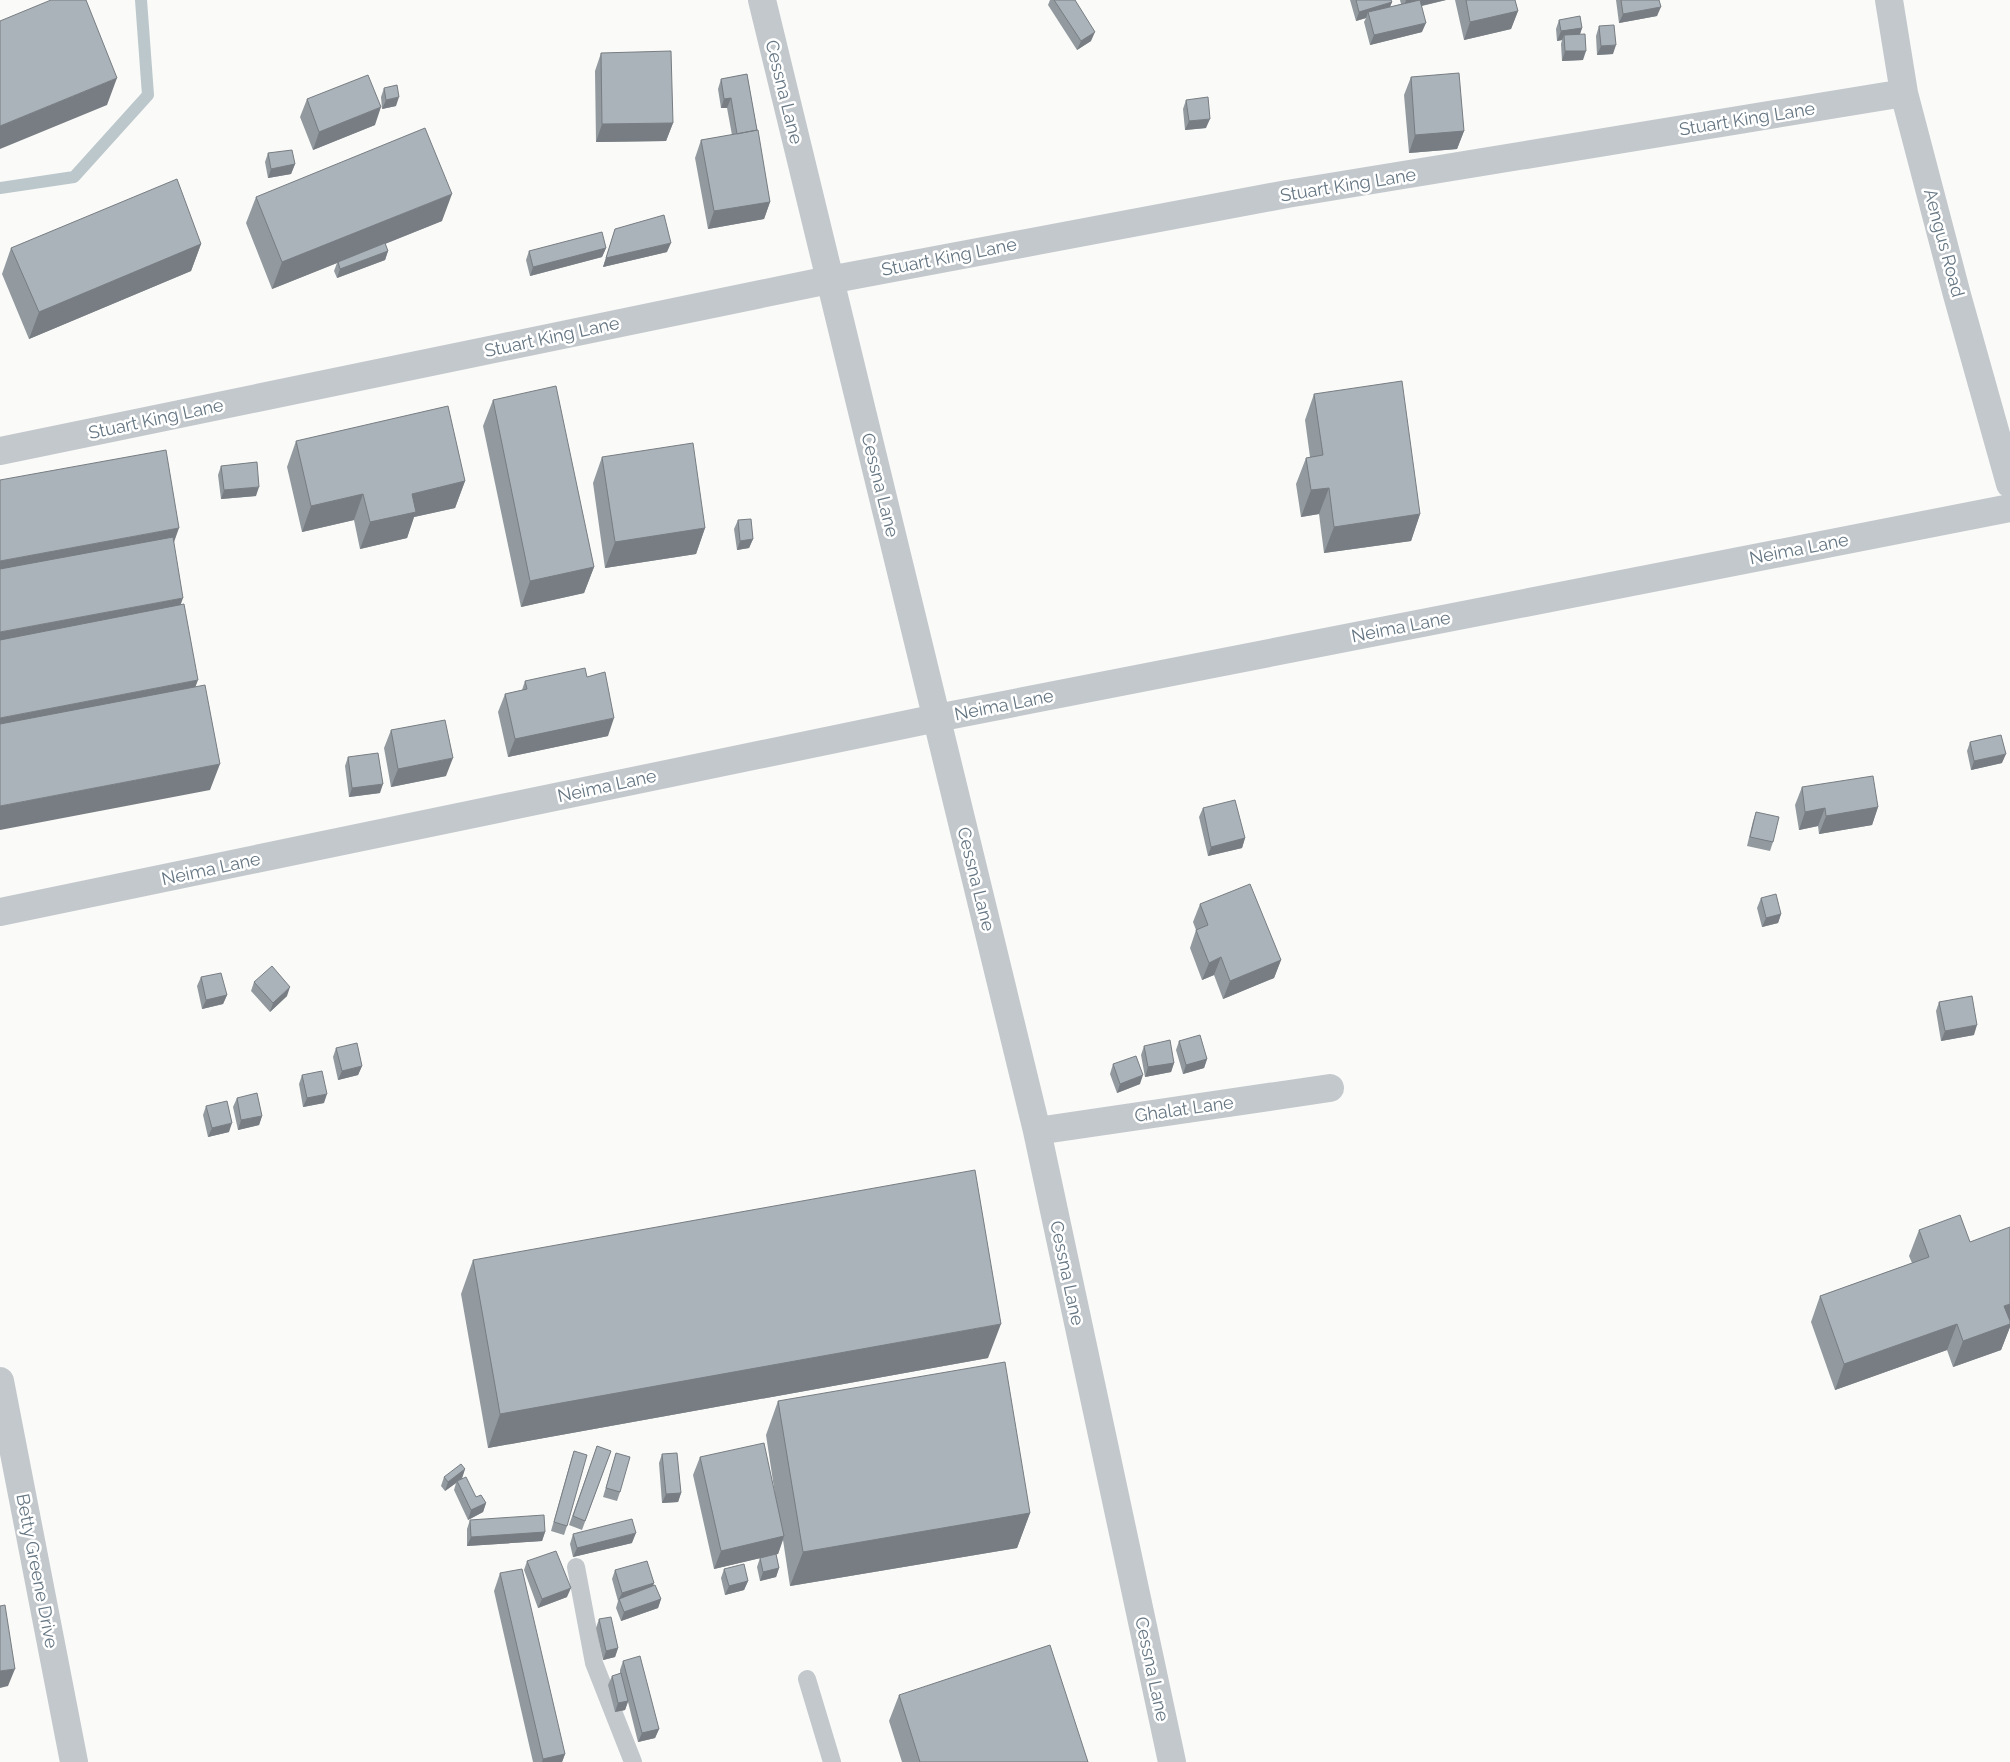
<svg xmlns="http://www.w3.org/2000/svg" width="2010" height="1762" font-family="Raleway,sans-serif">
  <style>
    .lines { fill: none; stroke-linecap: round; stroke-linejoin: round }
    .stream { stroke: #bbc7cb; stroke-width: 12 }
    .lane { stroke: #c3c8cc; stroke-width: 18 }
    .street { stroke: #c3c8cc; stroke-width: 28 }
    .wall { fill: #929a9f }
    .shaded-wall { fill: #777d82 }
    .building { fill: #aab3b9; stroke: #777d82 }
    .labels { text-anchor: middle; stroke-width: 5; stroke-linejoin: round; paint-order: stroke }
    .street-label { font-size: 18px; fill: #657683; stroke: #fff }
  </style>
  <rect width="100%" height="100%" fill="#fafaf8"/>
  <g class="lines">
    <!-- stream -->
    <path class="stream" d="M 0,188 L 74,177 L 148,95 L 141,0"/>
    <!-- lane -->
    <path class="lane" d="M 576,1567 L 594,1663 L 633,1762
      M 807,1679 L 832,1762"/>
    <!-- street -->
    <path class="street" d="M 762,0 L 1037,1131 L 1172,1762
      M 1889,0 L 1904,93 L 1957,295 L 2010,484
      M 0,451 L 829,280 L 1287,194 L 1904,93
      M 0,912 L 937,718 L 2010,508
      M 1037,1131 L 1330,1088
      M 0,1381 L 74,1762"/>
  </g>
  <!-- wall -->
  <path class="wall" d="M 1050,0 L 1075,0 L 1091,41 L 1077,50 L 1048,5 Z
    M 1350,0 L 1391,0 L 1392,2 L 1390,7 L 1401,4 L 1400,0 L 1446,0 L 1422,6 L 1422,32 L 1370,45 L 1364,22 L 1366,18 L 1356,21 Z
    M 1455,0 L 1515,0 L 1518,11 L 1511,29 L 1464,40 Z
    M 1616,0 L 1659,0 L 1657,16 L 1619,23 Z
    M 1559,20 L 1582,28 L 1580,34 L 1583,60 L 1562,61 L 1561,44 L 1562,40 L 1557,41 L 1556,29 Z
    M 1599,26 L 1613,54 L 1597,55 L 1596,36 Z
    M 601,53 L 673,123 L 666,141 L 596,142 L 595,71 Z
    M 747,74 L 770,202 L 764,219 L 708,229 L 695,158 L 701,140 L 732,135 L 727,108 L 721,108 L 718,89 L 721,79 Z
    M 1411,77 L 1464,131 L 1457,149 L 1409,153 L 1404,95 Z
    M 384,88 L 396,106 L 382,109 L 381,97 Z
    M 307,99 L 375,125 L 313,150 L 300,117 Z
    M 1186,100 L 1206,128 L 1185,130 L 1183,109 Z
    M 268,153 L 295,164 L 291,174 L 268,178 L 265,162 Z
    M 256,197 L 442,221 L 385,244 L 388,251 L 385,260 L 337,278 L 334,271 L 337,263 L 272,289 L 246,223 Z
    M 615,229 L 667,252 L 603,267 Z
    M 201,244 L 191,271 L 29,339 L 2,274 L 11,248 Z
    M 606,248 L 602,257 L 530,276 L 526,260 L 529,251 Z
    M 1314,394 L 1420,514 L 1411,541 L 1324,553 L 1319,514 L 1301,517 L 1296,484 L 1306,458 L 1310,457 L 1305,420 Z
    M 493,400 L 594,567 L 584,593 L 521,607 L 483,426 Z
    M 296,441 L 465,481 L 455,508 L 414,517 L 407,538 L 360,549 L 354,520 L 302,532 L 287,467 Z
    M 602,457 L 705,528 L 696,554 L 605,568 L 593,483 Z
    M 221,466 L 256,496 L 221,499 L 218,475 Z
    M 738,520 L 753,539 L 749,548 L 737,550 L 734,529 Z
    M 587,677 L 608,736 L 508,757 L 498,712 L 505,694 L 522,690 L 525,681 Z
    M 391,730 L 446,776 L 391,787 L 384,748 Z
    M 1970,742 L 2002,763 L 1971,770 L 1967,751 Z
    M 348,757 L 380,793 L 349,797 L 345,766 Z
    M 1802,787 L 1878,807 L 1872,825 L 1819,834 L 1818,826 L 1799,830 L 1795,805 Z
    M 1203,808 L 1245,838 L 1242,848 L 1208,856 L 1199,817 Z
    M 1756,812 L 1773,842 L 1770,851 L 1747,846 L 1753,821 Z
    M 1761,898 L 1781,914 L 1778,923 L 1762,927 L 1757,908 Z
    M 1200,904 L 1281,960 L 1274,978 L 1223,999 L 1214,975 L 1202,980 L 1190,948 L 1196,930 L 1193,922 Z
    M 201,977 L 227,995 L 223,1004 L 202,1009 L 197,986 Z
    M 254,982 L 287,996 L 270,1012 L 251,991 Z
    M 1939,1002 L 1974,1035 L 1941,1041 L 1936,1011 Z
    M 1179,1041 L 1207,1059 L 1204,1068 L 1183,1074 L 1176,1050 Z
    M 1144,1046 L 1174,1063 L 1171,1072 L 1145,1077 L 1141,1055 Z
    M 336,1048 L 362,1066 L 358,1075 L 338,1080 L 333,1057 Z
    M 1113,1064 L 1140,1084 L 1117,1093 L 1110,1074 Z
    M 302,1075 L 324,1103 L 303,1107 L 299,1084 Z
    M 237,1098 L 262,1116 L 259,1125 L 238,1130 L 233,1107 Z
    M 206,1106 L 229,1132 L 208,1137 L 203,1115 Z
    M 1919,1230 L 1970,1242 L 2010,1327 L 2001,1350 L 1953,1367 L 1947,1350 L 1835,1390 L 1811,1322 L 1820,1296 L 1912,1263 L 1909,1256 Z
    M 473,1260 L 988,1358 L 488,1448 L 461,1294 Z
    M 778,1401 L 1030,1513 L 1017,1548 L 790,1586 L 783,1540 L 778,1554 L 776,1554 L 779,1568 L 776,1577 L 760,1581 L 757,1567 L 760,1558 L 714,1569 L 693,1475 L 700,1457 L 776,1501 L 766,1435 Z
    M 597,1446 L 611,1451 L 582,1530 L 569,1525 Z
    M 574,1451 L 567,1526 L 564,1535 L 551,1531 L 571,1460 Z
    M 616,1453 L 620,1492 L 617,1501 L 603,1497 Z
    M 662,1454 L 681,1493 L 678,1502 L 662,1503 L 659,1463 Z
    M 465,1469 L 462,1478 L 476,1497 L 486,1503 L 483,1512 L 468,1520 L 454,1490 L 456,1483 L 445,1491 L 441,1486 L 444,1477 Z
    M 470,1520 L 545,1532 L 542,1541 L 467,1546 L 467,1529 Z
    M 573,1534 L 632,1543 L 573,1557 L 570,1544 Z
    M 527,1561 L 567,1597 L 538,1608 L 524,1570 Z
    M 724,1569 L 748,1581 L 744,1590 L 725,1595 L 721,1578 Z
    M 615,1570 L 654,1583 L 653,1585 L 661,1599 L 658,1608 L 621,1621 L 616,1608 L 618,1601 L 612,1579 Z
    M 500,1573 L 565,1754 L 562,1762 L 533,1762 L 494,1591 Z
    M 599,1619 L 618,1648 L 615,1657 L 603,1660 L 596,1628 Z
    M 623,1661 L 659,1729 L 655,1738 L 638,1742 L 628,1702 L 625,1710 L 615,1712 L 608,1685 L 612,1676 L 620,1674 L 620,1670 Z
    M 899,1695 L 1088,1762 L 902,1762 L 889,1721 Z"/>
  <!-- shaded-wall -->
  <path class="shaded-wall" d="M 1406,0 L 1446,0 L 1403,10 Z
    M 1392,2 L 1388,11 L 1368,12 L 1366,18 L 1356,21 L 1359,12 Z
    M 1661,7 L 1657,16 L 1619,23 L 1623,14 Z
    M 1518,11 L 1511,29 L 1464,40 L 1470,22 Z
    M 1426,23 L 1422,32 L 1370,45 L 1374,35 Z
    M 1582,28 L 1579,37 L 1564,35 L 1562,40 L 1557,41 L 1561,31 Z
    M 1095,32 L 1091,41 L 1077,50 L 1081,41 Z
    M 1616,45 L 1613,54 L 1597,55 L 1601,46 Z
    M 1565,51 L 1586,51 L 1583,60 L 1562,61 Z
    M 117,78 L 107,105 L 0,149 L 0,126 Z
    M 399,97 L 396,106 L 382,109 L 386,100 Z
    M 731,98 L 727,108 L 721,108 L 724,99 Z
    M 381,107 L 375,125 L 313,150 L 319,132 Z
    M 1210,119 L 1206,128 L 1185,130 L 1189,121 Z
    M 673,123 L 666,141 L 596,142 L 602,124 Z
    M 1464,131 L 1457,149 L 1409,153 L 1415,135 Z
    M 295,164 L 291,174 L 268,178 L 271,169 Z
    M 452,194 L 442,221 L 272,289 L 282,262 Z
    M 770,202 L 764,219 L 708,229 L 714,211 Z
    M 671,243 L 667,252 L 603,267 L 606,258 Z
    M 201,244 L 191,271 L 29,339 L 39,312 Z
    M 606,248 L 602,257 L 530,276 L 533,267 Z
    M 388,251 L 385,260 L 337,278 L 340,269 Z
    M 465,481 L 455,508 L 414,517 L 407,538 L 360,549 L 370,522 L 412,494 Z
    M 259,487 L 256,496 L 221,499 L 224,490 Z
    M 1329,488 L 1319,514 L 1301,517 L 1311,490 Z
    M 363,494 L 354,520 L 302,532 L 311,506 Z
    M 1420,514 L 1411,541 L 1324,553 L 1334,527 Z
    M 179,528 L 167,562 L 0,592 L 0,561 Z
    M 705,528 L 696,554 L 605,568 L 615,542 Z
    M 753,539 L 749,548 L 737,550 L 740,541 Z
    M 594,567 L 584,593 L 521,607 L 530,581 Z
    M 183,598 L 174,624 L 0,657 L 0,632 Z
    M 198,680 L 188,707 L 0,743 L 0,718 Z
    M 614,718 L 608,736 L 508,757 L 515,739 Z
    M 2006,754 L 2002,763 L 1971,770 L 1974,761 Z
    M 453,758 L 446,776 L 391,787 L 398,769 Z
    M 220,764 L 210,790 L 0,830 L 0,806 Z
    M 383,784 L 380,793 L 349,797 L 352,788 Z
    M 1878,807 L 1872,825 L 1819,834 L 1826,816 Z
    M 1825,808 L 1818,826 L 1799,830 L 1805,812 Z
    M 1245,838 L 1242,848 L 1208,856 L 1211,847 Z
    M 1781,914 L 1778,923 L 1762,927 L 1766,918 Z
    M 1221,957 L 1214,975 L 1202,980 L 1209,963 Z
    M 1281,960 L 1274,978 L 1223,999 L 1230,981 Z
    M 290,987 L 287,996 L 270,1012 L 273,1003 Z
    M 227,995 L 223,1004 L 202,1009 L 206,1000 Z
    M 1977,1025 L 1974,1035 L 1941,1041 L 1945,1031 Z
    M 1207,1059 L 1204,1068 L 1183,1074 L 1186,1065 Z
    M 1174,1063 L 1171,1072 L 1145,1077 L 1148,1067 Z
    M 362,1066 L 358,1075 L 338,1080 L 342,1071 Z
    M 1143,1075 L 1140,1084 L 1117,1093 L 1120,1084 Z
    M 327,1094 L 324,1103 L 303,1107 L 307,1098 Z
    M 262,1116 L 259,1125 L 238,1130 L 241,1120 Z
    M 232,1123 L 229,1132 L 208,1137 L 212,1128 Z
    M 2010,1304 L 2010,1327 L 2001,1350 L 1953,1367 L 1963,1341 L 2004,1306 Z
    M 1001,1324 L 988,1358 L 488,1448 L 500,1414 Z
    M 1957,1324 L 1947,1350 L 1835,1390 L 1844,1364 Z
    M 465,1469 L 462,1478 L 457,1481 L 456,1483 L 445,1491 L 448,1482 Z
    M 681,1493 L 678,1502 L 662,1503 L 666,1494 Z
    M 486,1503 L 483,1512 L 468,1520 L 471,1510 Z
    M 1030,1513 L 1017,1548 L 790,1586 L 803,1552 Z
    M 545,1532 L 542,1541 L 467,1546 L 471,1537 Z
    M 636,1533 L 632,1543 L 573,1557 L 577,1548 Z
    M 784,1536 L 778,1554 L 714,1569 L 721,1551 Z
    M 779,1568 L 776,1577 L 760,1581 L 763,1572 Z
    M 748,1581 L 744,1590 L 725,1595 L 729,1586 Z
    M 654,1583 L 651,1592 L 619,1599 L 622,1593 Z
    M 571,1588 L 567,1597 L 538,1608 L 542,1599 Z
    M 661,1599 L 658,1608 L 621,1621 L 624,1612 Z
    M 618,1648 L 615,1657 L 603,1660 L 606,1651 Z
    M 15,1669 L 8,1686 L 0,1688 L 0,1671 Z
    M 628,1701 L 625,1710 L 615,1712 L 618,1703 Z
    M 659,1729 L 655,1738 L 638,1742 L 642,1733 Z
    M 565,1754 L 562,1762 L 542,1762 L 543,1759 Z"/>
  <!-- building -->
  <path class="building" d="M 51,0 L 86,0 L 117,78 L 0,126 L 0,21 Z
    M 1054,0 L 1075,0 L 1095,32 L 1081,41 Z
    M 1356,0 L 1391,0 L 1392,2 L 1359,12 Z
    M 1420,0 L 1426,23 L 1374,35 L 1368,12 Z
    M 1466,0 L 1515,0 L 1518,11 L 1470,22 Z
    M 1621,0 L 1659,0 L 1661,7 L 1623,14 Z
    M 1580,16 L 1582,28 L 1561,31 L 1559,20 Z
    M 1614,25 L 1616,45 L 1601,46 L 1599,26 Z
    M 1585,34 L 1586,51 L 1565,51 L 1564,35 Z
    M 671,51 L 673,123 L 602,124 L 601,53 Z
    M 1459,73 L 1464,131 L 1415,135 L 1411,77 Z
    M 747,74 L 757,130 L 737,134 L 731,98 L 724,99 L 721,79 Z
    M 368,75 L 381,107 L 319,132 L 307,99 Z
    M 397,85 L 399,97 L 386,100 L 384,88 Z
    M 1208,97 L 1210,119 L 1189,121 L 1186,100 Z
    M 425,128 L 452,194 L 282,262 L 256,197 Z
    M 758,130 L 770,202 L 714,211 L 701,140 Z
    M 292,150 L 295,164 L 271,169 L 268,153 Z
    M 177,179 L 201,244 L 39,312 L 11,248 Z
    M 664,215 L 671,243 L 606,258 L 615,229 Z
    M 602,232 L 606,248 L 533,267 L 529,251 Z
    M 385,243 L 388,251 L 340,269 L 338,262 Z
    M 1402,381 L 1420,514 L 1334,527 L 1329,488 L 1311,490 L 1306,458 L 1323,455 L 1314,394 Z
    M 556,386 L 594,567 L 530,581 L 493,400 Z
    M 448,406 L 465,481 L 412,494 L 416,512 L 370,522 L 363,494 L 311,506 L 296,441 Z
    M 693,443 L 705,528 L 615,542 L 602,457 Z
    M 166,450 L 179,528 L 0,561 L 0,480 Z
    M 257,462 L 259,487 L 224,490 L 221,466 Z
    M 751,519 L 753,539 L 740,541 L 738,520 Z
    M 173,537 L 183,598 L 0,632 L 0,569 Z
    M 184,604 L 198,680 L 0,718 L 0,640 Z
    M 585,668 L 587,677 L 605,672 L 614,718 L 515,739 L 505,694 L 527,689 L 525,681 Z
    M 205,685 L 220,764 L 0,806 L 0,724 Z
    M 445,720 L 453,758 L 398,769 L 391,730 Z
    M 2001,735 L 2006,754 L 1974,761 L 1970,742 Z
    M 378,753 L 383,784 L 352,788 L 348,757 Z
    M 1873,776 L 1878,807 L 1826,816 L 1825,808 L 1805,812 L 1802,787 Z
    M 1235,800 L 1245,838 L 1211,847 L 1203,808 Z
    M 1756,812 L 1779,817 L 1773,842 L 1750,837 Z
    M 1250,884 L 1281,960 L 1230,981 L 1221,957 L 1209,963 L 1196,930 L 1208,925 L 1200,904 Z
    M 1776,894 L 1781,914 L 1766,918 L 1761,898 Z
    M 272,966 L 290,987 L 273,1003 L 254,982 Z
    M 221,973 L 227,995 L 206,1000 L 201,977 Z
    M 1972,996 L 1977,1025 L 1945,1031 L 1939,1002 Z
    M 1200,1035 L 1207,1059 L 1186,1065 L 1179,1041 Z
    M 1170,1040 L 1174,1063 L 1148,1067 L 1144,1046 Z
    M 357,1043 L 362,1066 L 342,1071 L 336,1048 Z
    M 1136,1056 L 1143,1075 L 1120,1084 L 1113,1064 Z
    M 322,1071 L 327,1094 L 307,1098 L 302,1075 Z
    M 257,1093 L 262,1116 L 241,1120 L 237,1098 Z
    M 227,1101 L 232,1123 L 212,1128 L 206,1106 Z
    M 975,1170 L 1001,1324 L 500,1414 L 473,1260 Z
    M 1960,1215 L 1970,1242 L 2010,1227 L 2010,1304 L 2004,1306 L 2010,1321 L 2010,1324 L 1963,1341 L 1957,1324 L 1844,1364 L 1820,1296 L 1929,1257 L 1919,1230 Z
    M 1005,1362 L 1030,1513 L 803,1552 L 778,1401 Z
    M 764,1443 L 784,1536 L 721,1551 L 700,1457 Z
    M 597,1446 L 611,1451 L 585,1521 L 573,1516 Z
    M 574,1451 L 587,1455 L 567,1526 L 554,1522 Z
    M 616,1453 L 630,1457 L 620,1492 L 606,1488 Z
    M 677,1453 L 681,1493 L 666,1494 L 662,1454 Z
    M 461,1464 L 465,1469 L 448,1482 L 444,1477 Z
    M 466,1477 L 476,1497 L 481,1495 L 486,1503 L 471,1510 L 457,1481 Z
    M 544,1515 L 545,1532 L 471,1537 L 470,1520 Z
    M 632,1519 L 636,1533 L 577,1548 L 573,1534 Z
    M 556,1551 L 571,1588 L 542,1599 L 527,1561 Z
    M 776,1554 L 779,1568 L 763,1572 L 760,1558 Z
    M 647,1561 L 654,1583 L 622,1593 L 615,1570 Z
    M 744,1564 L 748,1581 L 729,1586 L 724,1569 Z
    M 522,1569 L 565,1754 L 543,1759 L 500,1573 Z
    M 655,1585 L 661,1599 L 624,1612 L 619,1599 Z
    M 5,1605 L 15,1669 L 0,1671 L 0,1606 Z
    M 611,1617 L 618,1648 L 606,1651 L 599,1619 Z
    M 1050,1645 L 1088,1762 L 920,1762 L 899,1695 Z
    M 640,1656 L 659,1729 L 642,1733 L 623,1661 Z
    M 621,1673 L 628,1701 L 618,1703 L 612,1676 Z"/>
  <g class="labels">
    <!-- street labels -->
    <g class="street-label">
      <text transform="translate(784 92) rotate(76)" y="6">Cessna Lane</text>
      <text transform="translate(1747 119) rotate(-9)" y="6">Stuart King Lane</text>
      <text transform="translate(1348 185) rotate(-9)" y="6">Stuart King Lane</text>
      <text transform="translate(1944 243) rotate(75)" y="6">Aengus Road</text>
      <text transform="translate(949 257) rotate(-11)" y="6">Stuart King Lane</text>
      <text transform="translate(552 337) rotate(-12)" y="6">Stuart King Lane</text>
      <text transform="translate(156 419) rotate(-12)" y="6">Stuart King Lane</text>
      <text transform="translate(880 485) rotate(76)" y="6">Cessna Lane</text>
      <text transform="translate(1799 549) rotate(-11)" y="6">Neima Lane</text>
      <text transform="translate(1401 627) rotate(-11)" y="6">Neima Lane</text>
      <text transform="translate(1004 705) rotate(-11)" y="6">Neima Lane</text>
      <text transform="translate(607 786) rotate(-12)" y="6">Neima Lane</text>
      <text transform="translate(211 869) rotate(-12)" y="6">Neima Lane</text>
      <text transform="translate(976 879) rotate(76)" y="6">Cessna Lane</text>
      <text transform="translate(1184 1109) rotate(-8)" y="6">Ghalat Lane</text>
      <text transform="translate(1067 1273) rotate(78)" y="6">Cessna Lane</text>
      <text transform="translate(37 1571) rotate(79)" y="6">Betty Greene Drive</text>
      <text transform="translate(1152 1669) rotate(78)" y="6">Cessna Lane</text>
    </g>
  </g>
</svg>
